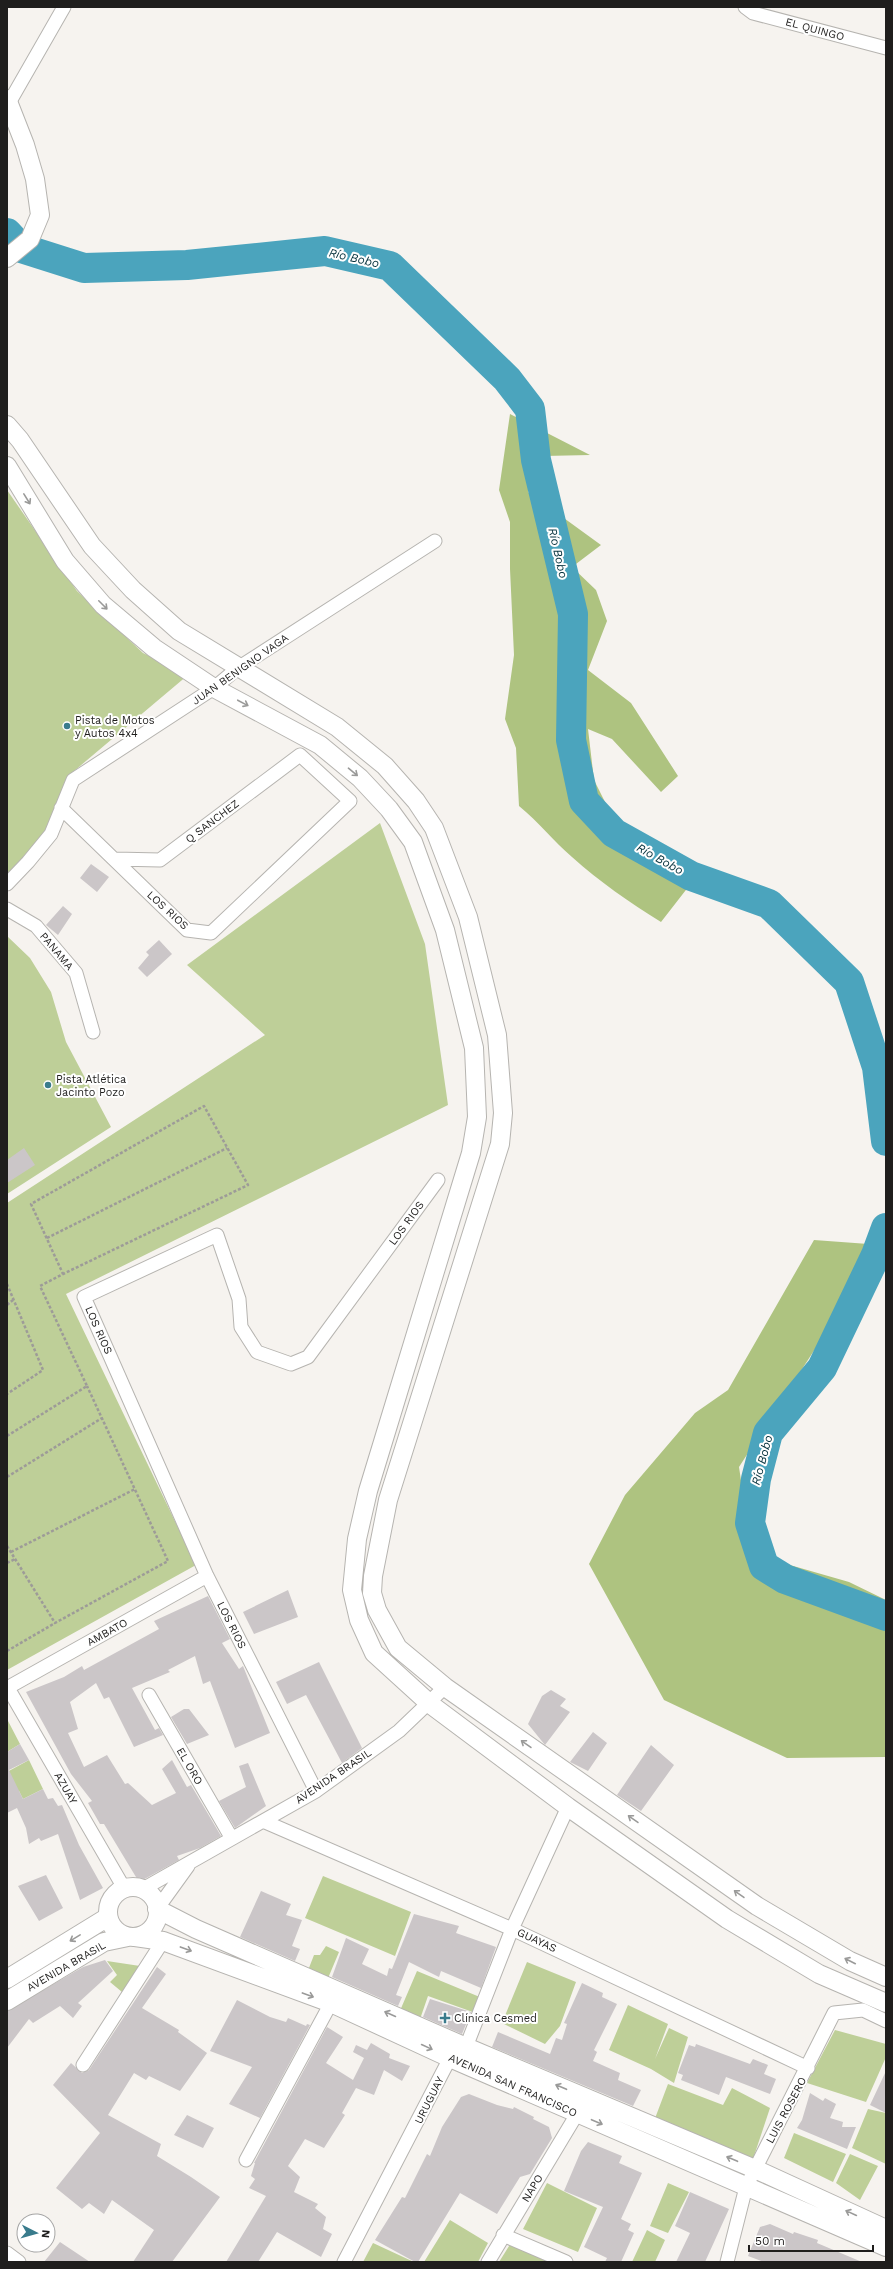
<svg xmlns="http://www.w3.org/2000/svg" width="893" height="2269" font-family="'Work Sans',sans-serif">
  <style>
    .green { fill: #becf98 }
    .forest { fill: #aec380 }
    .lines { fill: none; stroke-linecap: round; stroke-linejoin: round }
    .river { stroke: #4ba4bd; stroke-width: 30 }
    .building { fill: #cbc6c8 }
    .street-casing { stroke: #b6b4b0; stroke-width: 15 }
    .secondary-casing { stroke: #b6b4b0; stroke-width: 20 }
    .path { stroke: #9d9b98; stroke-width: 2.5; stroke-dasharray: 3 2; stroke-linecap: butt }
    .street { stroke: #fff; stroke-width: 13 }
    .secondary { stroke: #fff; stroke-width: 18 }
    .oneway { stroke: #9a9a99 }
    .poi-dot { fill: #397b8c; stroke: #fff; stroke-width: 1.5 }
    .labels { text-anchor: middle; stroke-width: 4; stroke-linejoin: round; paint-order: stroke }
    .street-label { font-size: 11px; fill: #1f1e1d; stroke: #fff }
    .poi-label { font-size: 11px; fill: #1f1e1d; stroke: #fff; text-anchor: start }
    .water-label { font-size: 12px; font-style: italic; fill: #06323d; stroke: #fff }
  </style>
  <rect width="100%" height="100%" fill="#f6f3ef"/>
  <!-- green -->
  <path class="green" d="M 7,490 L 77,591 L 143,653 L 188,675 L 67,777 L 45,832 L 7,875 Z
    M 380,823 L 425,944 L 448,1105 L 66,1294 L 196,1565 L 7,1670 L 7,1203 L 265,1035 L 187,965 Z
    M 7,936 L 30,958 L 51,992 L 66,1042 L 111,1127 L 7,1194 Z
    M 7,1719 L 20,1744 L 7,1752 Z
    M 29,1760 L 43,1789 L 23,1799 L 19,1791 L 10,1795 L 7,1772 Z
    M 323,1876 L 411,1912 L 395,1956 L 305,1918 Z
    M 326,1946 L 339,1952 L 326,1983 L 307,1973 L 314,1955 L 320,1955 Z
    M 107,1961 L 140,1966 L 122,1992 L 110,1982 L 117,1975 Z
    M 527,1962 L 576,1982 L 560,2026 L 545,2044 L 502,2023 Z
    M 417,1971 L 487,2000 L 481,2015 L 428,1996 L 419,2022 L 399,2013 Z
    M 628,2005 L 668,2024 L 655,2059 L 669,2028 L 688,2037 L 674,2083 L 651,2069 L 609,2050 Z
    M 835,2030 L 886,2044 L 886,2057 L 866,2102 L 807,2083 Z
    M 668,2084 L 723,2105 L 732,2088 L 770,2108 L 752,2162 L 654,2121 Z
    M 868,2109 L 886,2113 L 886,2164 L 852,2148 Z
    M 794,2133 L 846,2154 L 833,2182 L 784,2158 Z
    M 850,2154 L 878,2166 L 860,2200 L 836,2183 Z
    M 547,2183 L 597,2208 L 578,2252 L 523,2229 Z
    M 668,2183 L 689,2192 L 668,2233 L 650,2226 Z
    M 450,2220 L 488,2243 L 478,2262 L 424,2262 Z
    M 647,2230 L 665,2240 L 655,2262 L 632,2262 Z
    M 373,2243 L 414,2262 L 363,2262 Z
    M 511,2243 L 555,2262 L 499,2262 Z"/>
  <!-- forest -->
  <path class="forest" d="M 510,414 L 590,455 L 544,456 L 528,492 L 601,545 L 572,567 L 596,590 L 607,621 L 588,670 L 631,703 L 678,776 L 661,792 L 612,739 L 588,729 L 594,780 L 612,816 L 703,868 L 661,922 C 629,902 600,882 572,857 C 553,841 539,822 519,806 L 516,748 L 505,719 L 514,655 L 510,569 L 510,522 L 499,490 Z
    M 814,1240 L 882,1245 L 739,1467 L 752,1554 L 849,1582 L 886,1600 L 886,1757 L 787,1758 L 664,1700 L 589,1564 L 625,1495 L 695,1413 L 728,1390 Z"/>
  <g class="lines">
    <!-- river -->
    <path class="river" d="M 7,233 L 21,248 L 84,268 L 187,265 L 325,251 L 390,266 L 507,379 L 530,409 L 536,460 L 573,614 L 571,740 L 584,801 L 614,833 L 691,876 L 769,904 L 849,982 L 877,1067 L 886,1141
      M 886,1228 L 876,1255 L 822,1368 L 768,1433 L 756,1479 L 750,1523 L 764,1566 L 785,1579 L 886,1616"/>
  </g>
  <!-- building -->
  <path class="building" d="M 91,864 L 109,877 L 97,892 L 80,878 Z
    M 63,906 L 72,914 L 58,935 L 46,925 Z
    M 159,940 L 172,954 L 147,977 L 138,968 L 149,955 L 146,952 Z
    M 24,1148 L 35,1165 L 7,1183 L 7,1160 Z
    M 288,1590 L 298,1617 L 254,1634 L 243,1612 Z
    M 208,1596 L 230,1639 L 222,1643 L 239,1669 L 243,1666 L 270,1733 L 235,1748 L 210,1681 L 203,1684 L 195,1656 L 168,1670 L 170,1672 L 132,1688 L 155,1730 L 159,1728 L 163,1735 L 134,1747 L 109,1697 L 104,1699 L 96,1683 L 70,1702 L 78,1729 L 68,1733 L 84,1767 L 107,1755 L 125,1784 L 128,1783 L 152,1805 L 176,1793 L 162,1769 L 172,1760 L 187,1787 L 191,1785 L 221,1836 L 200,1848 L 177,1856 L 179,1860 L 139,1882 L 104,1824 L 100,1824 L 88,1803 L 92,1801 L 71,1774 L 26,1692 L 64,1677 L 82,1666 L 84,1670 L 159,1629 L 154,1621 Z
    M 319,1662 L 362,1748 L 342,1763 L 306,1695 L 287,1704 L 276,1682 Z
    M 551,1690 L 566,1699 L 560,1706 L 570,1712 L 545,1745 L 528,1724 L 542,1696 Z
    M 184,1709 L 189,1709 L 209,1735 L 187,1744 L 171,1717 Z
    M 593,1732 L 607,1743 L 588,1771 L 570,1762 Z
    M 20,1744 L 29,1760 L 9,1770 L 23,1799 L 43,1789 L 48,1799 L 53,1798 L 58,1806 L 62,1805 L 79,1845 L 103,1888 L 80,1900 L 58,1834 L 41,1841 L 39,1838 L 29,1844 L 26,1828 L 17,1808 L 7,1813 L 7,1752 Z
    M 651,1745 L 674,1765 L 641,1811 L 617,1795 Z
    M 248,1763 L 266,1806 L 235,1828 L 219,1801 L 246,1787 L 239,1766 Z
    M 46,1875 L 63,1908 L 39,1921 L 18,1886 Z
    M 261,1891 L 291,1904 L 286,1915 L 302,1920 L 292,1946 L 300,1949 L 295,1961 L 240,1937 Z
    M 414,1914 L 459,1926 L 456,1933 L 496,1947 L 481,1988 L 441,1971 L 439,1977 L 409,1962 L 396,1995 L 402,1997 L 398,2006 L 332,1977 L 346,1938 L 369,1949 L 362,1964 L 387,1976 L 389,1968 L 392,1969 Z
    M 105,1960 L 113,1971 L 78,2003 L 82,2006 L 73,2018 L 60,2006 L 33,2023 L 29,2019 L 7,2048 L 7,2011 L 83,1967 Z
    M 157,1967 L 166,1974 L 142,2008 L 179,2030 L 178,2032 L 207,2053 L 180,2091 L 149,2076 L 146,2080 L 134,2073 L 108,2115 L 161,2144 L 157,2156 L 191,2177 L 220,2197 L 172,2262 L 133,2262 L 154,2230 L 112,2200 L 104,2214 L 89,2203 L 82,2209 L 56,2188 L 100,2133 L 53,2085 L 71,2063 L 82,2073 L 89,2070 Z
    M 582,1983 L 603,1993 L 602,1997 L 617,2004 L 594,2050 L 597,2052 L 593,2061 L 620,2073 L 618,2080 L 641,2090 L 633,2106 L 492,2047 L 498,2032 L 550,2054 L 556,2038 L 562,2040 L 567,2024 L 564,2023 Z
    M 430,1999 L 471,2012 L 462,2034 L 423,2017 Z
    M 237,2000 L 270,2017 L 286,2022 L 288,2018 L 306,2026 L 307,2024 L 310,2025 L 260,2118 L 229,2104 L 252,2067 L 210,2051 Z
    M 327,2027 L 343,2037 L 326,2063 L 353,2080 L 364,2058 L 353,2052 L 356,2045 L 367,2050 L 371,2043 L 390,2054 L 389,2058 L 410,2066 L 402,2081 L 384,2070 L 374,2095 L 356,2088 L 342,2113 L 345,2115 L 324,2148 L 305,2139 L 288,2166 L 300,2177 L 294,2192 L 318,2204 L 315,2208 L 326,2217 L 323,2229 L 332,2234 L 321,2257 L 277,2232 L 258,2262 L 226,2262 L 266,2196 L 249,2188 L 255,2179 L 251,2176 L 255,2163 L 254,2163 Z
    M 696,2044 L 750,2064 L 753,2059 L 768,2065 L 764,2074 L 776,2079 L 770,2094 L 726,2077 L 719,2095 L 681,2080 L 683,2075 L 678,2073 L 689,2045 L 695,2047 Z
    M 886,2071 L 886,2113 L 870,2105 Z
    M 810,2093 L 823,2101 L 825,2098 L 836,2104 L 830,2118 L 843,2122 L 842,2127 L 856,2127 L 847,2149 L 797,2128 L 802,2120 Z
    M 469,2094 L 497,2105 L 513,2109 L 514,2107 L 534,2117 L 533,2119 L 549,2127 L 552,2138 L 530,2174 L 520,2177 L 497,2214 L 460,2193 L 418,2262 L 415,2262 L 375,2240 L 402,2197 L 405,2198 L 427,2154 L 430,2156 L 442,2127 L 461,2097 Z
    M 187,2115 L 214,2128 L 203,2148 L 174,2135 Z
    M 588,2142 L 622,2156 L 619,2163 L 642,2173 L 621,2219 L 631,2224 L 628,2230 L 634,2233 L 621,2262 L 605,2262 L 607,2258 L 584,2247 L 603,2207 L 564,2191 L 581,2151 Z
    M 690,2192 L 729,2209 L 705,2262 L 676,2262 L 690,2233 L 675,2226 Z
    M 770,2224 L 793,2234 L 794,2232 L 818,2240 L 817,2243 L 862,2262 L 764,2262 L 748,2256 L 760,2227 Z
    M 60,2242 L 90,2262 L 44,2262 Z"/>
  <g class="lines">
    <!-- street casing -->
    <g class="street-casing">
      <path id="street" d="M 745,7 L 753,13 L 886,48
        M 9,103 L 64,7
        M 61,808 L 187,930 L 211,933 L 350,801 L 300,755 L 160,860 L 115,859
        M 7,884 L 28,862 L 51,834 L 73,780 L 214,688 L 238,668 L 435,541
        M 7,909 L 36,926 L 76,973 L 93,1032
        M 7,1688 L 207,1576
        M 8,1688 L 124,1888
        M 149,1695 L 231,1837
        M 316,1791 L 207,1576 L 84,1297 L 217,1235 L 239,1299 L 241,1327 L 257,1352 L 291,1364 L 308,1357 L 438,1180
        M 263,1821 L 512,1929 L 808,2068
        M 143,1889 L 316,1791 L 399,1731 L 445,1687
        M 157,1909 L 188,1866
        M 83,2065 L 163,1941
        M 246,2160 L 331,2003
        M 503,2235 L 566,2262
        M 7,2253 L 19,2262
        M 344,2262 L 450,2058 L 466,2047 L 512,1929 L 568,1807
        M 488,2262 L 577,2114
        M 727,2262 L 746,2187 L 834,2013 L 863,2010 L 886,2021"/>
    </g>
    <!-- secondary casing -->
    <g class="secondary-casing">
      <path id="secondary" d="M 7,99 L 25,145 L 35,179 L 40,215 L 30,239 L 7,258
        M 7,425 L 20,440 L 92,546 L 133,590 L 179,631 L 337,727 L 385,766 L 416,801 L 434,828 L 468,917 L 497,1035 L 503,1113 L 500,1144 L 388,1500 L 373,1576 L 372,1593 L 377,1610 L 398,1648 L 445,1687 L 757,1906 L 850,1961 L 886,1977
        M 7,466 L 65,561 L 103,605 L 154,648 L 214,688 L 320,745 L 360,778 L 389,809 L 413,842 L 445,930 L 474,1048 L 477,1117 L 471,1153 L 368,1491 L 357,1539 L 352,1590 L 359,1620 L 374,1653 L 430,1704 L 568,1807 L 727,1919 L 819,1974 L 886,2003
        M108 1912a25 25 0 1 1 50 0a25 25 0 1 1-50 0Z
        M 157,1909 L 196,1929 L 466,2047 L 755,2169 L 886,2229
        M 135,1937 L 163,1941 L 331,2003 L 450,2058 L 886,2247
        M 7,1979 L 108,1917
        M 7,2001 L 104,1942 L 128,1937"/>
    </g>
    <!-- path -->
    <path class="path" d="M 47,1238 L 227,1148
      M 7,1284 L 43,1370 L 7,1394
      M 7,1305 L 13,1300
      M 7,1436 L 87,1386 L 40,1286 L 63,1274 L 248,1185 L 204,1106 L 31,1204 L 63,1274
      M 7,1477 L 102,1418
      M 7,1546 L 55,1623 L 168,1561 L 87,1386
      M 11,1552 L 135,1489
      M 7,1563 L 15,1559
      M 7,1651 L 55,1623"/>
    <!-- street -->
    <use href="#street" class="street"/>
    <!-- secondary -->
    <use href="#secondary" class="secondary"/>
  </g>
  <!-- one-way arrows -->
  <defs><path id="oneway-shaft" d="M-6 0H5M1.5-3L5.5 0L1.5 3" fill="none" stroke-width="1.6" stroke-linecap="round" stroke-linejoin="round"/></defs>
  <g class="oneway">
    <use href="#oneway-shaft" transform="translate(27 499) rotate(58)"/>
    <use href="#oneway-shaft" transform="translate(103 605) rotate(45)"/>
    <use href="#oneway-shaft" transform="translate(243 703) rotate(28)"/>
    <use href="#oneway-shaft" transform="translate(353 772) rotate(40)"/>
    <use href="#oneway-shaft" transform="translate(526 1744) rotate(-145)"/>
    <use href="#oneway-shaft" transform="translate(633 1819) rotate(-145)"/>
    <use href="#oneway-shaft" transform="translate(739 1894) rotate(-145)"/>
    <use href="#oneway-shaft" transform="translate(75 1938) rotate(149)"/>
    <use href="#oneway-shaft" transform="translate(186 1949) rotate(20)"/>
    <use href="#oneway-shaft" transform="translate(850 1961) rotate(-153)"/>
    <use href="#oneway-shaft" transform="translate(308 1995) rotate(20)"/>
    <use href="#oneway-shaft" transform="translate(390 2014) rotate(-156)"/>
    <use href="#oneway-shaft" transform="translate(427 2047) rotate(25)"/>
    <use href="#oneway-shaft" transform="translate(561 2087) rotate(-157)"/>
    <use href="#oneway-shaft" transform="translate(597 2122) rotate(23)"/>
    <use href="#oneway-shaft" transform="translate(732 2159) rotate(-157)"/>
    <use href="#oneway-shaft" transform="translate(851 2213) rotate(-155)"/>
  </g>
  <!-- markers -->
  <g class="poi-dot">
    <circle cx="67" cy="726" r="4"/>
    <circle cx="48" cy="1085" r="4"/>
    <path d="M443 2012h4v4h4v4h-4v4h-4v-4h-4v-4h4z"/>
  </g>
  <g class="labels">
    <!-- street labels -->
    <g class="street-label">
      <text transform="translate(815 29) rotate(15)" y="4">EL QUINGO</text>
      <text transform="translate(240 669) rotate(-35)" y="4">JUAN BENIGNO VAGA</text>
      <text transform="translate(212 821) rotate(-37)" y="4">Q SANCHEZ</text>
      <text transform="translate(168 910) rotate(42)" y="4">LOS RIOS</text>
      <text transform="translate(57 951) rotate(50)" y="4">PANAMA</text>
      <text transform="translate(406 1223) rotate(-54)" y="4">LOS RIOS</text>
      <text transform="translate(99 1330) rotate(66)" y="4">LOS RIOS</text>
      <text transform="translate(232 1625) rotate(63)" y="4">LOS RIOS</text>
      <text transform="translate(107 1632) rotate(-29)" y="4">AMBATO</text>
      <text transform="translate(190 1766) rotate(60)" y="4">EL ORO</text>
      <text transform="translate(333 1776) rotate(-34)" y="4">AVENIDA BRASIL</text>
      <text transform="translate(66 1788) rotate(60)" y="4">AZUAY</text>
      <text transform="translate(537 1940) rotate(25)" y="4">GUAYAS</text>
      <text transform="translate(66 1966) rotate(-30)" y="4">AVENIDA BRASIL</text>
      <text transform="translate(513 2085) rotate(24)" y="4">AVENIDA SAN FRANCISCO</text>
      <text transform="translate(429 2100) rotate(-63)" y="4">URUGUAY</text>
      <text transform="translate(786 2110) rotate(-62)" y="4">LUIS ROSERO</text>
      <text transform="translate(532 2188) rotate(-59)" y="4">NAPO</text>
    </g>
    <!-- poi labels -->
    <g class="poi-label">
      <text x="75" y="724">Pista de Motos<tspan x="75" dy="13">y Autos 4x4</tspan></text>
      <text x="56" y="1083">Pista Atlética<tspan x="56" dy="13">Jacinto Pozo</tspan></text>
      <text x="454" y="2022">Clínica Cesmed</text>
    </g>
    <!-- water labels -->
    <g class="water-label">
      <text transform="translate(354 258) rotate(13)" y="4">Río Bobo</text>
      <text transform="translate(558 553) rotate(77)" y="4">Río Bobo</text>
      <text transform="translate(660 859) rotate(29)" y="4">Río Bobo</text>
      <text transform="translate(762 1460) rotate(-75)" y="4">Río Bobo</text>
    </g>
  </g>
  <!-- border -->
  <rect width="893" height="2269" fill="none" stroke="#1f1e1d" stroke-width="16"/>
  <!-- north arrow -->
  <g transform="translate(36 2233) rotate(96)"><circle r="19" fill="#ffffff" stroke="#a5a5a5"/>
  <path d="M0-3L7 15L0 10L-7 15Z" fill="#397b8c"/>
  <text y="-6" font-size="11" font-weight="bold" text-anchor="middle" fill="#1f1e1d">N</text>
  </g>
  <!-- scale -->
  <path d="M749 2245v6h124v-6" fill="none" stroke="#1f1e1d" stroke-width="2"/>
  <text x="755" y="2245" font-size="12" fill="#1f1e1d" stroke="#ffffff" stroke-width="3" paint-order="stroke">50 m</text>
</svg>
